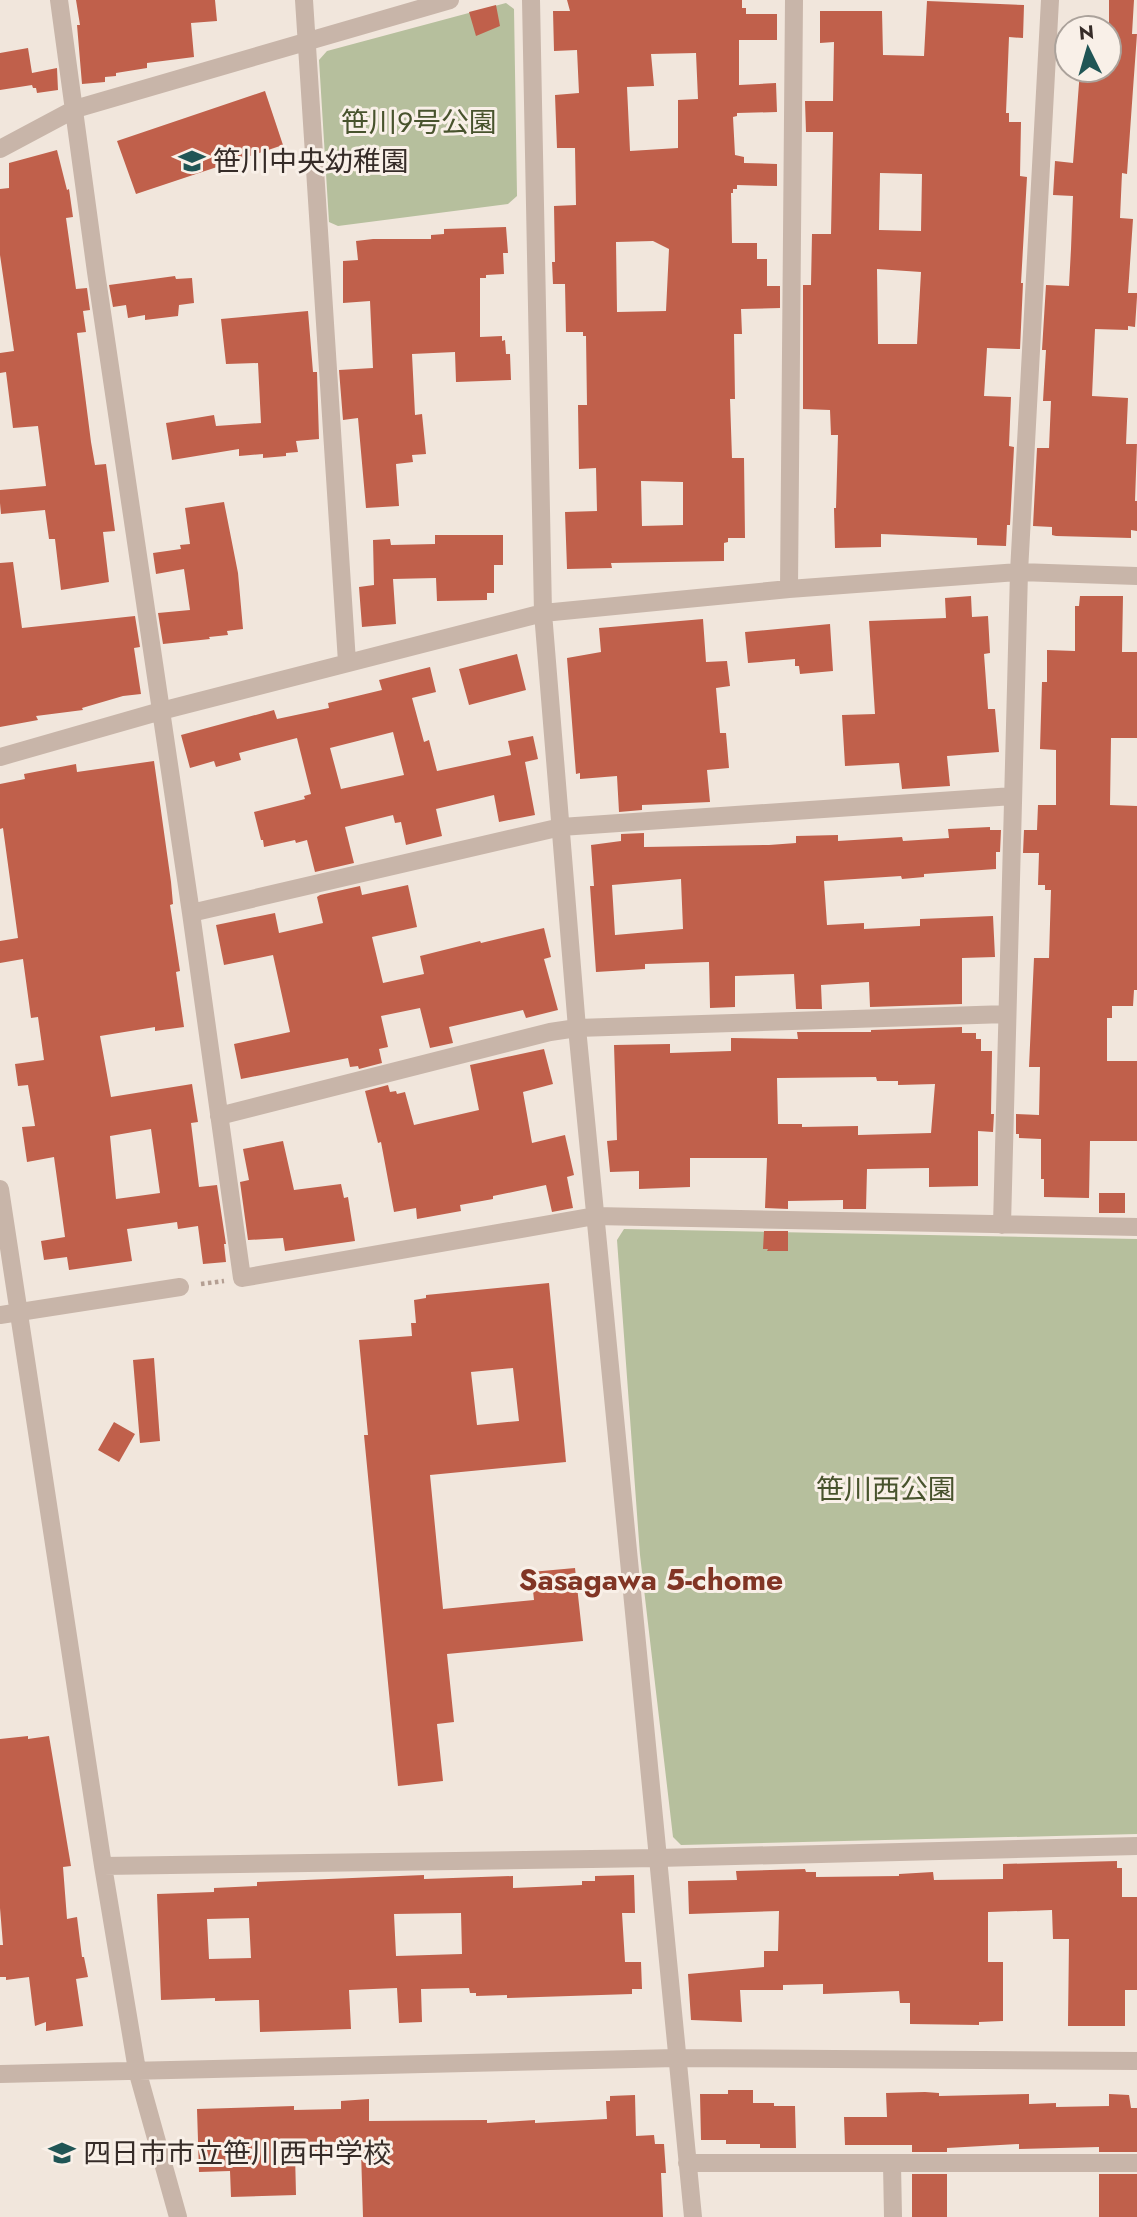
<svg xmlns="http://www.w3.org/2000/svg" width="1137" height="2217" font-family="Jost,'Noto Sans JP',sans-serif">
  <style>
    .green { fill: #b6bf9d }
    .building { fill: #c0604b; fill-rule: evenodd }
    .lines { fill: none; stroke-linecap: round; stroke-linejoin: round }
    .path { stroke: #b49f93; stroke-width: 4.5; stroke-dasharray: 3.5 3.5; stroke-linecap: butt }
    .minor { stroke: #c8b5a9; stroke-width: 18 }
    .labels { text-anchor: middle; stroke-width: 6; stroke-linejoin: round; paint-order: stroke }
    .park-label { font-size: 28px; fill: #48532d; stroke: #f9f0e8 }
    .poi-label { font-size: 28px; fill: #362c28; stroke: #f9f0e8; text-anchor: start }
    .neighbourhood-label { font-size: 30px; font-weight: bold; fill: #813525; stroke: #f9f0e8 }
  </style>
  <rect width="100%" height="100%" fill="#f1e6dc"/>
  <!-- green -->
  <path class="green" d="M 506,3 L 514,9 L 517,196 L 508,204 L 338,226 L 329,222 L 319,60 L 327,51 Z
    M 624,1229 L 1137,1239 L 1137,1834 L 681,1845 L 673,1837 L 640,1555 L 617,1240 Z"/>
  <!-- building -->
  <path class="building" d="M 76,0 L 215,0 L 217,21 L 191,23 L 194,57 L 147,63 L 147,68 L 116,73 L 116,76 L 105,77 L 105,82 L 82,84 L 77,25 L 80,25 Z
    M 567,0 L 742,0 L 742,8 L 746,8 L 746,14 L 777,14 L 777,40 L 739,40 L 739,85 L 776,83 L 777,112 L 737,113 L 737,116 L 733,117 L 735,155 L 744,157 L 744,163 L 777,164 L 777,186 L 737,185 L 737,189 L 733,189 L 733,193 L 731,193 L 732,243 L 757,243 L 757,259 L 767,259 L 767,286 L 780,286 L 780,308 L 741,309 L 742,334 L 734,334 L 735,399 L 730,399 L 732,458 L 744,458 L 745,538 L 728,538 L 728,542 L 724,543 L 724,561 L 611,563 L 612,568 L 567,569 L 565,512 L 597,511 L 596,468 L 579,469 L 578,405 L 587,405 L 586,336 L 583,336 L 583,332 L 566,332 L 565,284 L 553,284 L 552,262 L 555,262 L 554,206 L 576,205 L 575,148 L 557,148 L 555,95 L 579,93 L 577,50 L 554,51 L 553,11 L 570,11 ZM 696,53 L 698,99 L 678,100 L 678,148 L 630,151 L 627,87 L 654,86 L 651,54 ZM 653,241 L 669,249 L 666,311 L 617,312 L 616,242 ZM 641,481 L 683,482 L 683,525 L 642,526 Z
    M 1109,0 L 1134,0 L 1132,34 L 1137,34 L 1133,89 L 1127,174 L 1122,173 L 1120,218 L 1133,219 L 1128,293 L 1137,293 L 1137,297 L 1135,327 L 1128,326 L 1128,330 L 1095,329 L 1092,396 L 1128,398 L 1126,444 L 1137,444 L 1135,501 L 1137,501 L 1137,531 L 1131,530 L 1131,538 L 1056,536 L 1052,535 L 1052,527 L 1033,526 L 1037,448 L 1049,448 L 1051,401 L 1043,401 L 1046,350 L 1042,350 L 1046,285 L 1069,286 L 1071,249 L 1073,196 L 1053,195 L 1055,161 L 1073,163 L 1080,70 L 1109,70 Z
    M 927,1 L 1024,5 L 1023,38 L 1009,37 L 1006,113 L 1009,113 L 1009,122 L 1021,122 L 1020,176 L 1027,177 L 1021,283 L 1023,283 L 1020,349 L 987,348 L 984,396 L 1011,397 L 1009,446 L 1014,447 L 1010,525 L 1007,525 L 1006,546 L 977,545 L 977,538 L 881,534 L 881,547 L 835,548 L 834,508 L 836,508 L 838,435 L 831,435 L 830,410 L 803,409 L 803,285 L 811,285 L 812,234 L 831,234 L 833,132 L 806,132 L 805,101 L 833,101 L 834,42 L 820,43 L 820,11 L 882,11 L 883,55 L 924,56 ZM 880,173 L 922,174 L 921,231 L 879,230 ZM 877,269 L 921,272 L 917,344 L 878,344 Z
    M 496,5 L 500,26 L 476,36 L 469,12 Z
    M 28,48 L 32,73 L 57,68 L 58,90 L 37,93 L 36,88 L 33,88 L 32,85 L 0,90 L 0,53 Z
    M 265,91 L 283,145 L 136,194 L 117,141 Z
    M 57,150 L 67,190 L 69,189 L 73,217 L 66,218 L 76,289 L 87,288 L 90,310 L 83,311 L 86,332 L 77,333 L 91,442 L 95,465 L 106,464 L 115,531 L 103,532 L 109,582 L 61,590 L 55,539 L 49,539 L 45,510 L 1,514 L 0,503 L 0,490 L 46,486 L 38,426 L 13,428 L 6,372 L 0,373 L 0,353 L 14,351 L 0,255 L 0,189 L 9,188 L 9,163 Z
    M 506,227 L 508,253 L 503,253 L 504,274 L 486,275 L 486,278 L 480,278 L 480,337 L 502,336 L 502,341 L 505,340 L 506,354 L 510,354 L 511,380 L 456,382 L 455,352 L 412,354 L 415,415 L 422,414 L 426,454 L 412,455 L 413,462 L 396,464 L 399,506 L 366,508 L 358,418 L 343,420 L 339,370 L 373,368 L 370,301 L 343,303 L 343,261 L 358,260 L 356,241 L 373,239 L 431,239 L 431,235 L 444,234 L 444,229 Z
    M 175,276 L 176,279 L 192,278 L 194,303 L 179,305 L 178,316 L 145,320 L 145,315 L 128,318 L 126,305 L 113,307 L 109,285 Z
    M 308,311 L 313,372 L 317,372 L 319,439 L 296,441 L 298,452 L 286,453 L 286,456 L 263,458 L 263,454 L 239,456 L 239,449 L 172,460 L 166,423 L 214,415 L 216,426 L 261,423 L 258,363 L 226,364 L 221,319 Z
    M 224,502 L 238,573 L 243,629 L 227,631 L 228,635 L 209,637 L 210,639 L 163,644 L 158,613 L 190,610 L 184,569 L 156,574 L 153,553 L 181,549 L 180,545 L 190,544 L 185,508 Z
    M 435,535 L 503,535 L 503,565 L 494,565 L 494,593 L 487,593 L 487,600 L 437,601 L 436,578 L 393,579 L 396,624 L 362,627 L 359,587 L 374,585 L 373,540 L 390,539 L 391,545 L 435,544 Z
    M 13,562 L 22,628 L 135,616 L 140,647 L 134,648 L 141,694 L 123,696 L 82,708 L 83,710 L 36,716 L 38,720 L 0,727 L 0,563 Z
    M 971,596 L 972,617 L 988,616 L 990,653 L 984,654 L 988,709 L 995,709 L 999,752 L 947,756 L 950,786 L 902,789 L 899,763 L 845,766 L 842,715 L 875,714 L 869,621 L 946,618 L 945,598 Z
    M 1080,596 L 1123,596 L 1122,652 L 1137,652 L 1137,738 L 1111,738 L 1110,805 L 1137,806 L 1137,990 L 1134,990 L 1133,1006 L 1112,1006 L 1112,1018 L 1107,1018 L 1107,1061 L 1137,1061 L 1137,1141 L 1090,1141 L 1089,1198 L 1044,1197 L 1044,1179 L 1041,1179 L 1041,1139 L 1019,1138 L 1019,1134 L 1016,1134 L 1016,1114 L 1039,1115 L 1040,1067 L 1029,1067 L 1034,958 L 1049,958 L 1051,890 L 1045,890 L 1045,885 L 1038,885 L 1039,853 L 1023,853 L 1024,830 L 1037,830 L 1038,805 L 1056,805 L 1056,750 L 1040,749 L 1042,682 L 1047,682 L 1047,650 L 1075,651 L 1075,606 L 1079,606 Z
    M 703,619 L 706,662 L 727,661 L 730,686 L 716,688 L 720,733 L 726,733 L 729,768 L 707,770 L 710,802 L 642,805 L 642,810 L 619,812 L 617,776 L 580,779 L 580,773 L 576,774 L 567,658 L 601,652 L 599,628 Z
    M 830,624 L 833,671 L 800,674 L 799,666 L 795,666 L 795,659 L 748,663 L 745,632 Z
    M 517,654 L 526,690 L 469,705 L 459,669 Z
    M 430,667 L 436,692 L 412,698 L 424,742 L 429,740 L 437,771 L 511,755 L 508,741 L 533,736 L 538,759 L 525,762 L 535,815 L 499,822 L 494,795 L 436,809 L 442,836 L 406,845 L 401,822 L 395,823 L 393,815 L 345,827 L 354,863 L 315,872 L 307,840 L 296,843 L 295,840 L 264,847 L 263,840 L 261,840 L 254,812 L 305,799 L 304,796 L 311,794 L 297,738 L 239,753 L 241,760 L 216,767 L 214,761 L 190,768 L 181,735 L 274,710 L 277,719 L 329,708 L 328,703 L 382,690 L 379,680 ZM 393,732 L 404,775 L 341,789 L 330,748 Z
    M 154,761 L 171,882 L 173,904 L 170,905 L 180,971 L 176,972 L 184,1027 L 155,1031 L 155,1027 L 100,1036 L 111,1097 L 192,1084 L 198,1122 L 191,1123 L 199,1187 L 217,1185 L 226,1244 L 224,1244 L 226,1262 L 203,1264 L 198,1226 L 178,1229 L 177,1222 L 127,1229 L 132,1261 L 69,1270 L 67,1257 L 44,1260 L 41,1241 L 65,1237 L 54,1157 L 27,1162 L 22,1127 L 35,1126 L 28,1085 L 18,1086 L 15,1064 L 44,1060 L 38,1017 L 31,1018 L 23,959 L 0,963 L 0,941 L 18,938 L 3,828 L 0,829 L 0,784 L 25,779 L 24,774 L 76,764 L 77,772 ZM 151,1129 L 160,1193 L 116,1199 L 110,1136 Z
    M 990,827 L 990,830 L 1001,830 L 1000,852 L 996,852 L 996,869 L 924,874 L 924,877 L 902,879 L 901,876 L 824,881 L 827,925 L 864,923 L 864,929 L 920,926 L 920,919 L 993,916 L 995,957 L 962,958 L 962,1004 L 870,1007 L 869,982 L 821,985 L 822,1009 L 796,1009 L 794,974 L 735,976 L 735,1007 L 710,1008 L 709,962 L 645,964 L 645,969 L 596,972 L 590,886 L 594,886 L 591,845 L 621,841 L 621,834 L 644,833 L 644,847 L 769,845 L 796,843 L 796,836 L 838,835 L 838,841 L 902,837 L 903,841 L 949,838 L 948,829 ZM 681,879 L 683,929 L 615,935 L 612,885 Z
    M 408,885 L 417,927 L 372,937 L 383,983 L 424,974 L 420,956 L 480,941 L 481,943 L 544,928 L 551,957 L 544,959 L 558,1010 L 526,1018 L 523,1010 L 449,1027 L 453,1043 L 430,1048 L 420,1008 L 381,1016 L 388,1047 L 379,1049 L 382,1063 L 359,1069 L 358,1066 L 350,1067 L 348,1058 L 241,1079 L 234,1044 L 290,1032 L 273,955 L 224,965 L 216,925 L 275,913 L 279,933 L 323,923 L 317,897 L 320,895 L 360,886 L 362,895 Z
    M 962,1027 L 962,1033 L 976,1033 L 976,1039 L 981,1039 L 981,1051 L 992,1051 L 991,1114 L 994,1114 L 993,1132 L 978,1131 L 978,1186 L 929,1187 L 929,1168 L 867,1169 L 866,1209 L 843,1209 L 843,1200 L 788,1201 L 788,1209 L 765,1208 L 767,1158 L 690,1158 L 690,1187 L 639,1189 L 639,1171 L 610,1172 L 607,1141 L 617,1140 L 614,1045 L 670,1044 L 670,1053 L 731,1051 L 731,1038 L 798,1039 L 797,1032 L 871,1032 L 871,1030 ZM 876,1077 L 877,1081 L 898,1081 L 898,1085 L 935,1084 L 931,1133 L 858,1135 L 858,1126 L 802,1127 L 802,1124 L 778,1124 L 777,1078 Z
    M 544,1049 L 553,1084 L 523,1092 L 532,1143 L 565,1135 L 574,1175 L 567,1177 L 573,1208 L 552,1212 L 546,1185 L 493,1196 L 493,1199 L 460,1205 L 461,1211 L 417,1219 L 416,1208 L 394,1212 L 381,1142 L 378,1143 L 365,1091 L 388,1085 L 390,1092 L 396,1091 L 397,1094 L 405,1092 L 414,1125 L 479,1110 L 470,1065 Z
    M 283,1141 L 294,1190 L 341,1184 L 344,1198 L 348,1197 L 355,1241 L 285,1251 L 283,1238 L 248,1240 L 240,1182 L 249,1180 L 243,1149 Z
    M 1099,1193 L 1125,1193 L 1125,1213 L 1099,1213 Z
    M 764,1231 L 788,1231 L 788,1251 L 767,1251 L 768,1249 L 763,1249 Z
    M 549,1283 L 566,1462 L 430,1475 L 443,1609 L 534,1600 L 531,1572 L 575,1568 L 583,1641 L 447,1654 L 454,1722 L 437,1724 L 443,1781 L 398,1786 L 364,1435 L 368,1435 L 359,1340 L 412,1336 L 411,1323 L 416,1323 L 414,1300 L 426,1298 L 426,1295 ZM 513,1368 L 519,1421 L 477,1425 L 471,1372 Z
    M 154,1358 L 160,1441 L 140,1443 L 133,1360 Z
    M 114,1422 L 135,1434 L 119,1462 L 98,1450 Z
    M 28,1736 L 28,1739 L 49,1736 L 71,1866 L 63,1867 L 67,1919 L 77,1917 L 82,1957 L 84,1957 L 88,1977 L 76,1979 L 83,2026 L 46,2031 L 46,2022 L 35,2026 L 29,1977 L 6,1980 L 6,1977 L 0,1977 L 0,1945 L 3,1945 L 0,1908 L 0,1739 Z
    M 1117,1861 L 1117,1868 L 1122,1868 L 1122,1897 L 1137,1897 L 1137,1990 L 1125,1990 L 1125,2026 L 1068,2026 L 1069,1939 L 1053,1939 L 1052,1910 L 988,1912 L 988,1962 L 1003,1962 L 1003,2021 L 979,2022 L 979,2025 L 910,2024 L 910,2003 L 900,2003 L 899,1991 L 823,1994 L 823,1984 L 783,1985 L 783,1990 L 740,1990 L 742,2022 L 691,2020 L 688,1974 L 764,1967 L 764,1951 L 778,1951 L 779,1911 L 689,1914 L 688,1881 L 737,1880 L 736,1871 L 805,1869 L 806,1872 L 816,1872 L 816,1877 L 899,1876 L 899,1874 L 933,1872 L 934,1880 L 1003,1879 L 1003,1864 Z
    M 424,1875 L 424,1879 L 513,1876 L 513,1888 L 582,1885 L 582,1881 L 595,1881 L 595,1876 L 634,1875 L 635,1913 L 622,1913 L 625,1962 L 641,1962 L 642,1989 L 632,1989 L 632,1994 L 507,1998 L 507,1995 L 476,1996 L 476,1993 L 470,1993 L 469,1988 L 421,1989 L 422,2022 L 399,2023 L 397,1988 L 349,1990 L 351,2029 L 260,2032 L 259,2000 L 215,2001 L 215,1998 L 161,2000 L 157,1894 L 214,1892 L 214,1888 L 257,1886 L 257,1882 ZM 461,1913 L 462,1954 L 396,1956 L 394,1914 ZM 249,1918 L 251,1958 L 209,1959 L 207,1919 Z
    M 728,2090 L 753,2090 L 753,2103 L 774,2103 L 774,2106 L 795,2106 L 796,2148 L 760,2148 L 760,2144 L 726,2144 L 726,2140 L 701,2140 L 700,2094 L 728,2094 Z
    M 925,2092 L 939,2093 L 939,2096 L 1029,2094 L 1029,2104 L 1056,2103 L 1056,2107 L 1109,2106 L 1109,2094 L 1129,2095 L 1131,2108 L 1137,2108 L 1137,2152 L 1099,2152 L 1099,2147 L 1019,2149 L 1019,2144 L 947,2148 L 947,2152 L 912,2152 L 912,2145 L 845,2145 L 844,2117 L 887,2117 L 886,2093 Z
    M 635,2095 L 636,2136 L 654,2135 L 655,2144 L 664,2144 L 666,2173 L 661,2173 L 663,2217 L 363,2217 L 361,2151 L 295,2153 L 296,2195 L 231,2197 L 230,2171 L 199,2172 L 197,2109 L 294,2106 L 294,2110 L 341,2109 L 341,2101 L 369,2099 L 369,2121 L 487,2120 L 487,2123 L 535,2120 L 535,2123 L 607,2119 L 606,2101 L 610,2101 L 610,2096 Z
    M 912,2174 L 947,2174 L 947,2217 L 912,2217 Z
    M 1099,2174 L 1137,2174 L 1137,2217 L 1099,2217 Z"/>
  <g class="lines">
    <!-- path -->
    <path class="path" d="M 201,1284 L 224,1281"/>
    <!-- minor -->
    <path class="minor" d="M 59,0 L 96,272 L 191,913 L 242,1278 L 595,1216 L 1137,1227
      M 304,0 L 347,662
      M 531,0 L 543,613 L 577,1028 L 693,2217
      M 0,149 L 75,109 L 450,0
      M 789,589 L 794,0
      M 0,757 L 161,711 L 543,613 L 789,589 L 1019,572 L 1137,576
      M 191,913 L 561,827 L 1013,796
      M 219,1116 L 550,1032 L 577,1028 L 1007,1014
      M 0,1189 L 103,1866 L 137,2070 L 178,2217
      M 1002,1225 L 1019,572 L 1050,0
      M 0,1315 L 180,1287
      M 103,1866 L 658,1858 L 1137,1846
      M 0,2074 L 676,2058 L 1137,2061
      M 687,2163 L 1137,2163
      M 892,2164 L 893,2217"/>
  </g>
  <!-- icons -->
  <defs>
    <g id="school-bare" transform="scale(2.1)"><path d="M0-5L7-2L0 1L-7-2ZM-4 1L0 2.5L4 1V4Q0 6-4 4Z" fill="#205555" stroke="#f9f0e8" stroke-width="2.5" paint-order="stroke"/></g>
  </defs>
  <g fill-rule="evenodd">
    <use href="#school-bare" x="192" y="161"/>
    <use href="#school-bare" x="62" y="2153"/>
  </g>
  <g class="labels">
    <!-- park labels -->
    <g class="park-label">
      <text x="419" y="132">笹川９号公園</text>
      <text x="886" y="1499">笹川西公園</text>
    </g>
    <!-- poi labels -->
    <g class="poi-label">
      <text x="213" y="171">笹川中央幼稚園</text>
      <text x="83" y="2163">四日市市立笹川西中学校</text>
    </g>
    <!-- neighbourhood labels -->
    <g class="neighbourhood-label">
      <text x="651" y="1590">Sasagawa 5-chome</text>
    </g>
  </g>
  <!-- north arrow -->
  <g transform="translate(1088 49) rotate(355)"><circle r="33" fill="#f9f0e8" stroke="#aba29b" stroke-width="2"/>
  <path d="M0-5L12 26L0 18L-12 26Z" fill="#205555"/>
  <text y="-10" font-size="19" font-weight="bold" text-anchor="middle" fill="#362c28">N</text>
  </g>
</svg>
